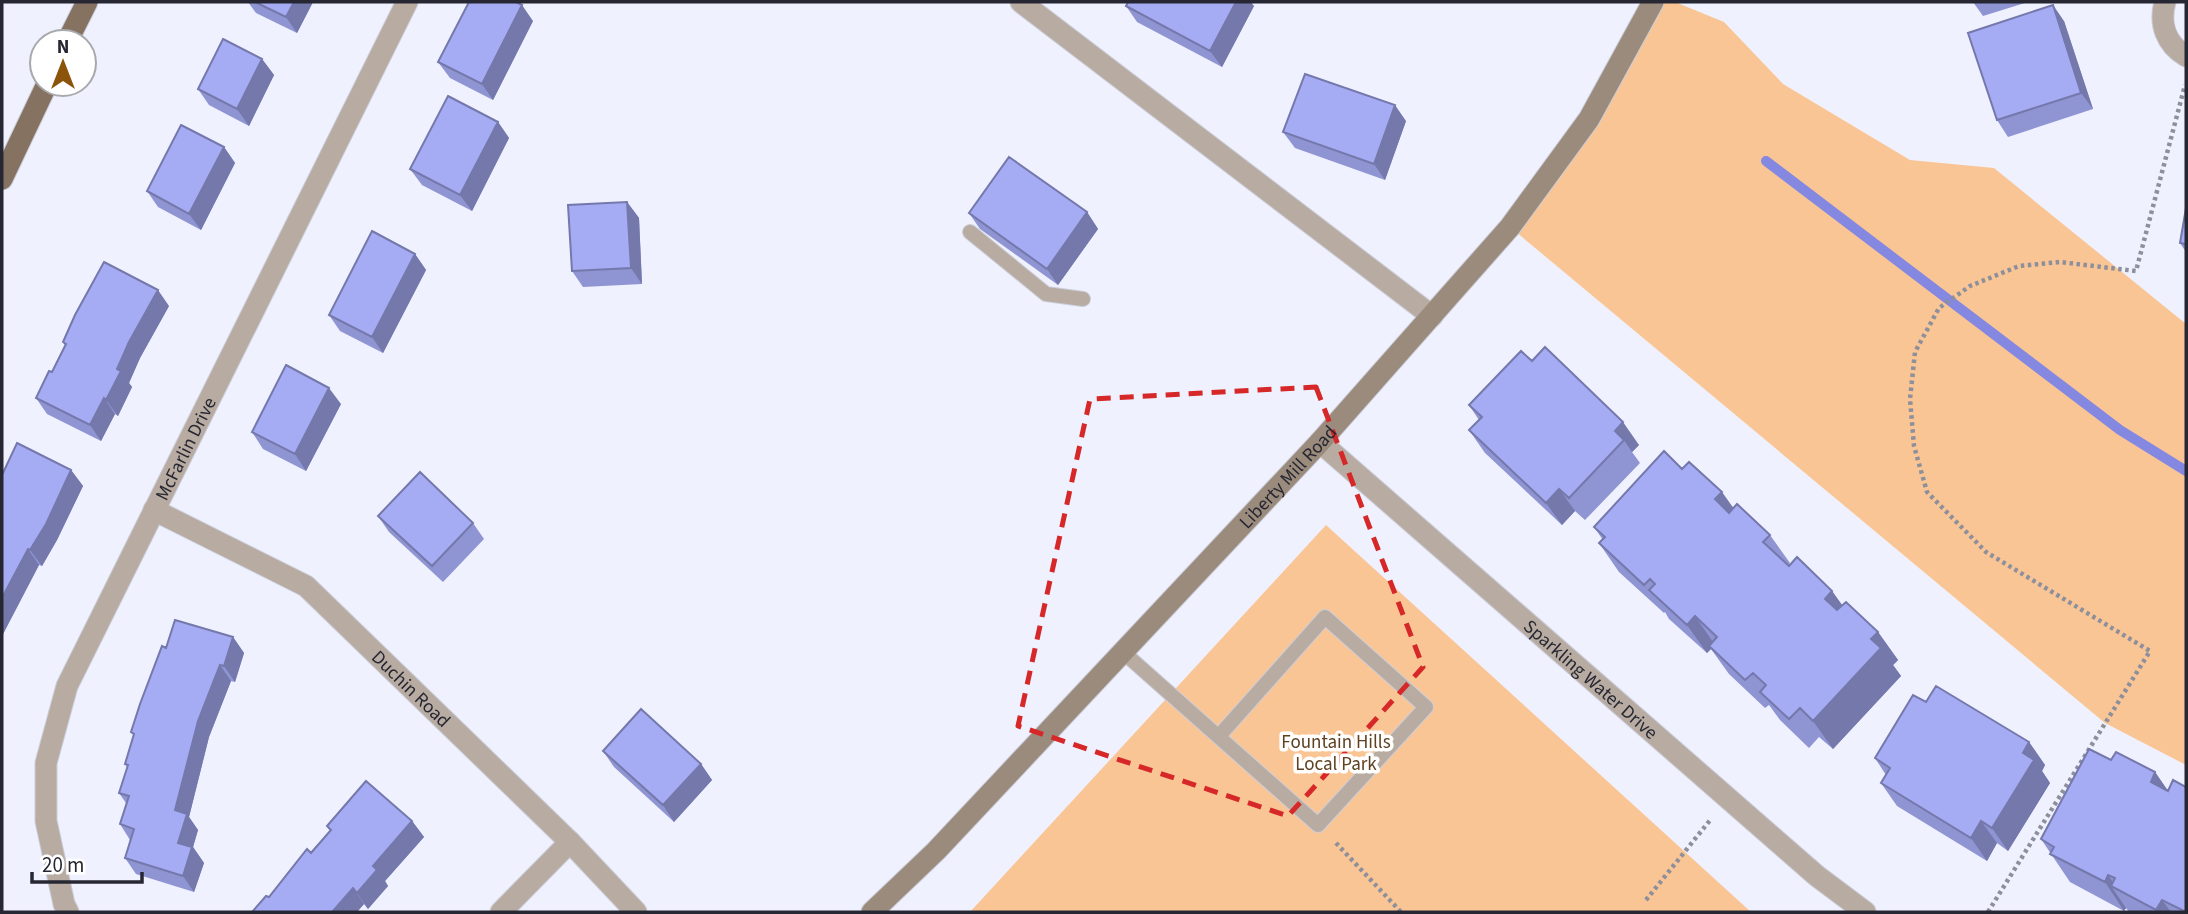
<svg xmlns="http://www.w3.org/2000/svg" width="2188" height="914" font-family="'Source Sans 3',sans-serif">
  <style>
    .green { fill: #fac595 }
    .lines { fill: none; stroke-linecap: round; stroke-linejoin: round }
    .stream { stroke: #8488e0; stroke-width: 10 }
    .lane-casing { stroke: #cbcdd9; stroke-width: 16 }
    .street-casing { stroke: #cbcdd9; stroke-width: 23 }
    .secondary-casing { stroke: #cbcdd9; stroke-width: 23 }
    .primary-casing { stroke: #cbcdd9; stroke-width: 23 }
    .path { stroke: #8d8f9b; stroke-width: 4.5; stroke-dasharray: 3.5 3.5; stroke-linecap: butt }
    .lane { stroke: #b8aca2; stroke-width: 14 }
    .street { stroke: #b8aca2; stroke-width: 21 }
    .secondary { stroke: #9b8b7c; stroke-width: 21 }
    .primary { stroke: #867260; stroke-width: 21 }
    .wall { fill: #8f94d2 }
    .shaded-wall { fill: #7478ab }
    .building { fill: #a6acf4; stroke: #7478ab; stroke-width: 2 }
    .marked { fill: none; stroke: #d62828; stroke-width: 5; stroke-dasharray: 14 9; stroke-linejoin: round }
    .labels { text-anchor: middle; stroke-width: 7; stroke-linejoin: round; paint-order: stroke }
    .street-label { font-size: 19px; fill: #262732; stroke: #fff }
    .park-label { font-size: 19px; fill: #5f4020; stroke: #fff }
  </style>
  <rect width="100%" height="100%" fill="#eff1fe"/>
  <!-- green -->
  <path class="green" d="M 1653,2 L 1675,2 L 1724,22 L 1783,84 L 1910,160 L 1994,168 L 2186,324 L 2186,765 L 2105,723 L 1510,227 Z
    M 1326,525 L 1751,912 L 970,912 Z"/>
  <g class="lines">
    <!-- stream -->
    <path class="stream" d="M 1766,161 L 2120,430 L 2186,471"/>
    <!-- lane casing -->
    <g class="lane-casing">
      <path id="lane" d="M 970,232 L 1046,294 L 1083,299
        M 1123,652 L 1318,825 L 1426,707 L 1325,617 L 1219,736"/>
    </g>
    <!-- street casing -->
    <g class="street-casing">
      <g id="street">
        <path d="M 1021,2 L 1432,316"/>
        <path d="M 2165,2 C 2159,24 2166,44 2186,56"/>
        <path id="s1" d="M 1320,442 L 1817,876 L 1865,912"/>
        <path id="s2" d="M 154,510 L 306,586 L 570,842 L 636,912"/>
        <path id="s3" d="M 68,912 L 64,904 L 46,821 L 46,763 L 67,686 L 407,2"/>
        <path d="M 501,912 L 570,842"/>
      </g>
    </g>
    <!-- secondary casing -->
    <g class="secondary-casing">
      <g id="secondary">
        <path id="s4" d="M 872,912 L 936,851 L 1320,442 L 1510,227 L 1589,119 L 1653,2"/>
      </g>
    </g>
    <!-- primary casing -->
    <g class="primary-casing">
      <path id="primary" d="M 67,42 L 87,2
        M 2,179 L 47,84"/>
    </g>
    <!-- path -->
    <path class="path" d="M 1336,843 L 1401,912
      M 1646,900 L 1711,819
      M 1988,912 L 2150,651 L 1986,552 L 1927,492 L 1914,446 L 1910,399 L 1915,352 L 1939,308 L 1970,286 L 2019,266 L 2060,262 L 2136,271 L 2185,85"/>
    <!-- lane -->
    <use href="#lane" class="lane"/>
    <!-- street -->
    <use href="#street" class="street"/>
    <!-- secondary -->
    <use href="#secondary" class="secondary"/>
    <!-- primary -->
    <use href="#primary" class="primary"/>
  </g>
  <!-- wall -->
  <path class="wall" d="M 248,2 L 313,2 L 297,33 L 256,13 Z
    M 1973,2 L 2028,2 L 1983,16 Z
    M 1126,6 L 1254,6 L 1222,67 L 1137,22 Z
    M 533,21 L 493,100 L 450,78 L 438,62 Z
    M 2064,21 L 2093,109 L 2008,137 L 1997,120 Z
    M 262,59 L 274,75 L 249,126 L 209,105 L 198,89 Z
    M 1406,121 L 1385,180 L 1295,148 L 1283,132 Z
    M 498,122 L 509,138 L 472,211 L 422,185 L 410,169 Z
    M 224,147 L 235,163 L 201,230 L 158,207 L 147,191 Z
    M 627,202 L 639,218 L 642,284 L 583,287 L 572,271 Z
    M 2186,208 L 2186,252 L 2180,243 Z
    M 1087,212 L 1098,229 L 1058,285 L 980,229 L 969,213 Z
    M 415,254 L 426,270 L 383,353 L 340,331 L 329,315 Z
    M 169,306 L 140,358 L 129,383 L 132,387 L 118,416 L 115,414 L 101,441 L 47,414 L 36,398 L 52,372 L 65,346 L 63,342 Z
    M 1532,361 L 1639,445 L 1632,452 L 1640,463 L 1585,520 L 1575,511 L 1562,525 L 1485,453 L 1469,430 L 1479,420 L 1469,405 Z
    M 341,404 L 306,471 L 263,449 L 252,432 Z
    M 17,443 L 71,470 L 83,486 L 57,540 L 42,566 L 39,565 L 2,636 Z
    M 1682,469 L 1770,535 L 1790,563 L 1788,565 L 1832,591 L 1842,605 L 1878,632 L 1898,660 L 1893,665 L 1901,676 L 1833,749 L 1819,737 L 1809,748 L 1780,720 L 1769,705 L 1765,708 L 1729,674 L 1711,649 L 1707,653 L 1669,619 L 1665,612 L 1664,613 L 1619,572 L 1599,543 L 1603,540 L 1594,527 Z
    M 378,516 L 473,523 L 484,539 L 443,582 L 389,532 Z
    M 233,637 L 244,653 L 235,682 L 231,681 L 209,737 L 189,817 L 198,830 L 193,847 L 204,863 L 194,892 L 136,874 L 125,858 L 130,840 L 120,824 L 126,803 L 119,793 L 127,767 L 125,764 L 134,736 L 131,732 L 166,648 Z
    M 1926,702 L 2029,742 L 2045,765 L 2042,771 L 2050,783 L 2008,851 L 1997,843 L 1987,861 L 1897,806 L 1881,783 L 1886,775 L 1875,758 Z
    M 603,751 L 701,764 L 712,780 L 674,822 L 614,767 Z
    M 2111,760 L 2155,772 L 2168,791 L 2186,912 L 2129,912 L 2126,908 L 2124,911 L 2070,882 L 2041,839 Z
    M 412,821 L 424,837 L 385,881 L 388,886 L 368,909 L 364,904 L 357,912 L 252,912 L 269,897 L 330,831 L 327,826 Z"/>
  <!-- shaded-wall -->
  <path class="shaded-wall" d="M 294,2 L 313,2 L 297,33 L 286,17 Z
    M 1236,2 L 1251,2 L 1254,6 L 1222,67 L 1210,51 Z
    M 522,5 L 533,21 L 493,100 L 482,84 Z
    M 2053,5 L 2064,21 L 2093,109 L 2081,93 Z
    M 262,59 L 274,75 L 249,126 L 237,109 Z
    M 1395,105 L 1406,121 L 1385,180 L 1374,164 Z
    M 498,122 L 509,138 L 472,211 L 460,195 Z
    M 224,147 L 235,163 L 201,230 L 189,214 Z
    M 627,202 L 639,218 L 642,284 L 631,268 Z
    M 1087,212 L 1098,229 L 1058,285 L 1047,269 Z
    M 415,254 L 426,270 L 383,353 L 372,337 Z
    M 158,290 L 169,306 L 140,358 L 129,383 L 132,387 L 118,416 L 106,400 L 117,369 L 129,342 Z
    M 329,388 L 341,404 L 306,471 L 295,454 Z
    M 104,398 L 115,414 L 101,441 L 90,425 Z
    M 1623,422 L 1639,445 L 1632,452 L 1624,440 L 1615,431 Z
    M 71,470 L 83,486 L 57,540 L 42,566 L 30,550 Z
    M 1559,489 L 1575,511 L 1562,525 L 1546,503 Z
    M 1722,492 L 1742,520 L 1734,528 L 1715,499 Z
    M 28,549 L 39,565 L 2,636 L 2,598 Z
    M 1832,591 L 1852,619 L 1845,627 L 1825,599 Z
    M 1695,616 L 1715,645 L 1709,646 L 1711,649 L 1707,653 L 1687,625 Z
    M 1878,632 L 1898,660 L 1893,665 L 1901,676 L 1833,749 L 1813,721 L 1871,639 Z
    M 233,637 L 244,653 L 235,682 L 224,666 Z
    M 220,665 L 231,681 L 209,737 L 189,817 L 198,830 L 193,847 L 204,863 L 194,892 L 183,876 L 178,843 L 175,810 L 198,721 Z
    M 2029,742 L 2045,765 L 2042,771 L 2050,783 L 2008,851 L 1992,828 L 2023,753 Z
    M 701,764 L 712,780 L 674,822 L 663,805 Z
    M 2155,772 L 2175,801 L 2151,782 Z
    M 412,821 L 424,837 L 385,881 L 388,886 L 368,909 L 357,893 L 373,866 Z
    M 1981,821 L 1997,843 L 1987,861 L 1971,838 Z
    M 2108,875 L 2119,891 L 2111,886 L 2126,908 L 2124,911 L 2105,882 Z
    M 353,888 L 364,904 L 357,912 L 334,912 L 333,911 Z
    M 2162,900 L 2171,912 L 2158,912 L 2156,910 Z"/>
  <!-- building -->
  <path class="building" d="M 255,2 L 294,2 L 286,17 Z
    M 469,2 L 516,2 L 522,5 L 482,84 L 438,62 Z
    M 1128,2 L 1236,2 L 1210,51 L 1126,6 Z
    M 2053,5 L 2081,93 L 1997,120 L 1968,33 Z
    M 223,39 L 262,59 L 237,109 L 198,89 Z
    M 1305,74 L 1395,105 L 1374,164 L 1283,132 Z
    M 448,96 L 498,122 L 460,195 L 410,169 Z
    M 181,125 L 224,147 L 189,214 L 147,191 Z
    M 1009,157 L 1087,212 L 1047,269 L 969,213 Z
    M 627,202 L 631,268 L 572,271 L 568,205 Z
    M 2186,208 L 2186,244 L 2180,243 Z
    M 372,231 L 415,254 L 372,337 L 329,315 Z
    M 104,262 L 158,290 L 129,342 L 117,369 L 121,371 L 106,400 L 104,398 L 90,425 L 36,398 L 49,371 L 52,372 L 66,344 L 63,342 L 75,315 Z
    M 1545,347 L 1623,422 L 1615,431 L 1624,440 L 1569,498 L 1559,489 L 1546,503 L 1469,430 L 1482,417 L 1469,405 L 1521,351 L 1532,361 Z
    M 286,365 L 329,388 L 295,454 L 252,432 Z
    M 17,443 L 71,470 L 46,524 L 30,550 L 28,549 L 2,598 L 2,475 Z
    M 1664,451 L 1682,469 L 1689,462 L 1722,492 L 1715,499 L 1729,513 L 1737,504 L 1770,535 L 1763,542 L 1789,566 L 1797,557 L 1832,591 L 1825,599 L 1837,610 L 1846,602 L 1878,632 L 1871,639 L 1881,648 L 1813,721 L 1800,708 L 1789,719 L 1760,692 L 1766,685 L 1753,673 L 1745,680 L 1709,646 L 1717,637 L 1695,616 L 1687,625 L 1649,590 L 1655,584 L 1650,579 L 1644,585 L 1599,543 L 1605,537 L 1594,527 Z
    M 420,472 L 473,523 L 432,566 L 378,516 Z
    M 175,620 L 233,637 L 224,666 L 220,665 L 198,721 L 175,810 L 187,814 L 178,843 L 192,847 L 183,876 L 125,858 L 134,829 L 120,824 L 129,796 L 119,793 L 128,765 L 125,764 L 134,734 L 131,732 L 140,704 L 162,646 L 166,648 Z
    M 1936,686 L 2029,742 L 2023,753 L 2034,760 L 1992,828 L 1981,821 L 1971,838 L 1881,783 L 1890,768 L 1875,758 L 1913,695 L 1926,702 Z
    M 641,709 L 701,764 L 663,805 L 603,751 Z
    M 2089,749 L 2111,760 L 2116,752 L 2155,772 L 2151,782 L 2168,791 L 2173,780 L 2186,787 L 2186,912 L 2162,900 L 2156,910 L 2111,886 L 2115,878 L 2108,875 L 2105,882 L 2050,854 L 2054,847 L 2041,839 Z
    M 366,781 L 412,821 L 373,866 L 377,870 L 357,893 L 353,888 L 333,911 L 335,912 L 252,912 L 266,896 L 269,897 L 307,849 L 311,853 L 331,830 L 327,826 Z"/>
  <!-- marked area -->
  <path class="marked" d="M 1316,387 L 1423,667 L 1288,816 L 1018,726 L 1090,399 Z"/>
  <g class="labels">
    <!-- street labels -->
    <g class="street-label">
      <text dy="7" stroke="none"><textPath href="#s3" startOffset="497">McFarlin Drive</textPath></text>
      <text dy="7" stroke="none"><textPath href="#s4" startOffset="602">Liberty Mill Road</textPath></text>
      <text dy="7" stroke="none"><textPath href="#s1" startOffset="360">Sparkling Water Drive</textPath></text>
      <text dy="7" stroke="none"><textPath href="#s2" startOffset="317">Duchin Road</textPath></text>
    </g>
    <!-- park labels -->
    <g class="park-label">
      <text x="1336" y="748">Fountain Hills<tspan x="1336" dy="22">Local Park</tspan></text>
    </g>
  </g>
  <!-- border -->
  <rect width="2188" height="914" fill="none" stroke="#262732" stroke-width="7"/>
  <!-- north arrow -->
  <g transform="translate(63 63)"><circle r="33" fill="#ffffff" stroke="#a8a9ad" stroke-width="2"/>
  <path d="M0-5L12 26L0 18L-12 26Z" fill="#8c530a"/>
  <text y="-10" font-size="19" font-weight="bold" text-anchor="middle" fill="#262732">N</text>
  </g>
  <!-- scale -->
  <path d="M32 872v10h110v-10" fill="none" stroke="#262732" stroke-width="3.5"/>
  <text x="42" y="872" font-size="21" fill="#262732" stroke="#ffffff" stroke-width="5" paint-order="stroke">20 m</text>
</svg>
